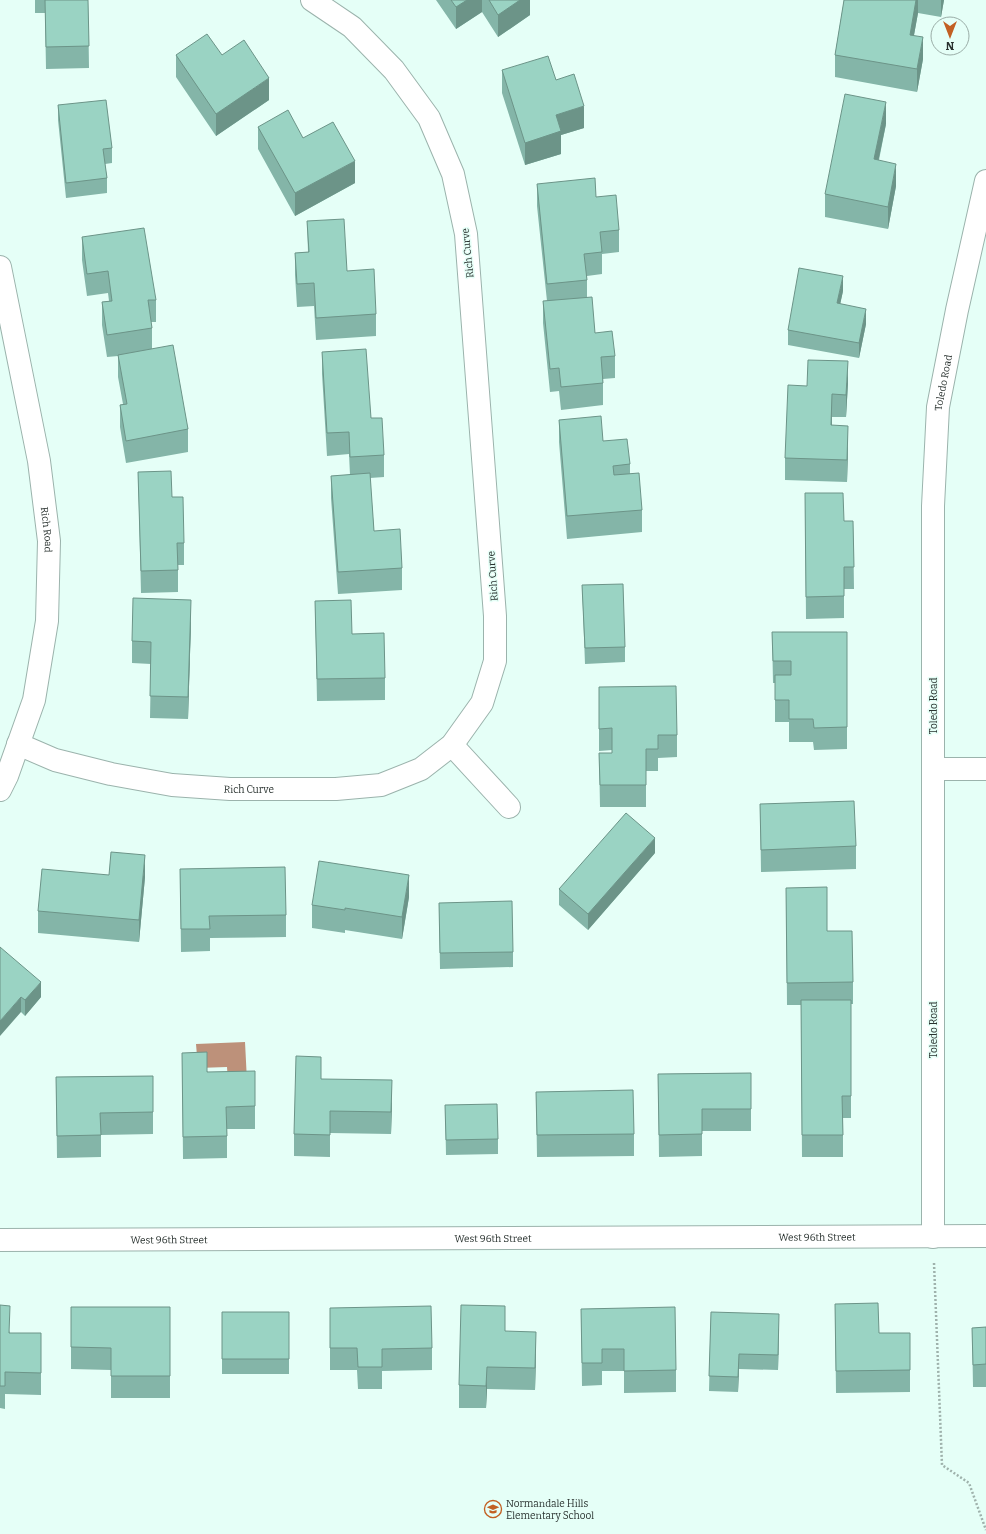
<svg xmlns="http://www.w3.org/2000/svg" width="986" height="1534" font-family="Bitter,serif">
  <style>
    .water { fill: #bd917a }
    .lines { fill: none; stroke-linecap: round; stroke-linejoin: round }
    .minor-casing { stroke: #9bb3ac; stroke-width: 24 }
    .path { stroke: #9fb2ac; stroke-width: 2.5; stroke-dasharray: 2 2; stroke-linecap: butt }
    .minor { stroke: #fff; stroke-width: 22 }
    .wall { fill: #84b5a8 }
    .shaded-wall { fill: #6c9488 }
    .building { fill: #9ad3c3; stroke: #6c9488 }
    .labels { text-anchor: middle; stroke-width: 3; stroke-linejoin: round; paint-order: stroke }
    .street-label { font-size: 10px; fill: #29322f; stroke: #e5fff7 }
    .poi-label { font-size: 10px; fill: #29322f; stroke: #e5fff7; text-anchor: start }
  </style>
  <rect width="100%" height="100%" fill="#e5fff7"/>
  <!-- water -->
  <path class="water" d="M 245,1042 L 247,1081 L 228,1082 L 227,1067 L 198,1068 L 196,1044 Z"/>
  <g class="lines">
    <!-- minor casing -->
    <g class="minor-casing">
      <g id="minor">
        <path id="s1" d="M 0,267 L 39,461 L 49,541 L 47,621 L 34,700 L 7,776 L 0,790"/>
        <path id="s2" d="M 18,744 L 55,760 L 111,774 L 172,785 L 230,789 L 336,789 L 381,785 L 421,769 L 452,745 L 482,703 L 495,661 L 495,616 L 466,234 L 453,174 L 429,118 L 394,70 L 352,27 L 312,0"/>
        <path d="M 452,745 L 509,807"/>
        <path d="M 933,769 L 986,769"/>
        <path id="s3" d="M 933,1237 L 933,506 L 938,407 L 957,310 L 986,181"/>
        <path id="s4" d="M 0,1240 L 986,1236"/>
      </g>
    </g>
    <!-- path -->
    <path class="path" d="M 934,1263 L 942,1465 L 969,1483 L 986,1530"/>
    <!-- minor -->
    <use href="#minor" class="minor"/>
  </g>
  <!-- wall -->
  <path class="wall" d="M 35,0 L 88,0 L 89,68 L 46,69 L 45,13 L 35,13 Z
    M 436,0 L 530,0 L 530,15 L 498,37 L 482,12 L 456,29 Z
    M 844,0 L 944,0 L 941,17 L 918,13 L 914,35 L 923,59 L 917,92 L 835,77 L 835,55 Z
    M 176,55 L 269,100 L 216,136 L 176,77 Z
    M 502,70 L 556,80 L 584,128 L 561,135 L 561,154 L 525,165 L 502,93 Z
    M 58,105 L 112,148 L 112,163 L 105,164 L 107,178 L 107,193 L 66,198 L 58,120 Z
    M 886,124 L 879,160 L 896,186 L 888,229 L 825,217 L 825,194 Z
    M 258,127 L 303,138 L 355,183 L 295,216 L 258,149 Z
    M 537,184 L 596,197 L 619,230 L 619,252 L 602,254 L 602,274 L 587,276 L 587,297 L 595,333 L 615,356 L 615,378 L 603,379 L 603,405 L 561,410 L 559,391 L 550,392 L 543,323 L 543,301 L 547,301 L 537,206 Z
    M 307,221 L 347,271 L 376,314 L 376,336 L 316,340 L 314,306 L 297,307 L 295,275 L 295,253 L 308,252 Z
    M 82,237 L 156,300 L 156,322 L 151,322 L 152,328 L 152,349 L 188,429 L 188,452 L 126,463 L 120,427 L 120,405 L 123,404 L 118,377 L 118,356 L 107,357 L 102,325 L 102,302 L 109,301 L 108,293 L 87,296 L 82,260 Z
    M 843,291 L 840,304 L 866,324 L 859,358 L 788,345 L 788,330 Z
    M 322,352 L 371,418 L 384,455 L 384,477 L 370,478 L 374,531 L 402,568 L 402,590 L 338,594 L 331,498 L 331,476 L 350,475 L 349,454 L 327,456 L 322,374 Z
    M 848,383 L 846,417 L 832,417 L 832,425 L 848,448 L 847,482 L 785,480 L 785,458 L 807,386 Z
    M 559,420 L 603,441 L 630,464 L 630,474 L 642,510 L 642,532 L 567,539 L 559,442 Z
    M 138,472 L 172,497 L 184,543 L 184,565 L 178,565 L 178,592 L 141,593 Z
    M 805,493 L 844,521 L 853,521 L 854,589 L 844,589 L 844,618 L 806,619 Z
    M 582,585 L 625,647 L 625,662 L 585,664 Z
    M 315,601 L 352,634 L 385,678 L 385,700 L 317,701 Z
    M 191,622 L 188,719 L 150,718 L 151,664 L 132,663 L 132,641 Z
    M 772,632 L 847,632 L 847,749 L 814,750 L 813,742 L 789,742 L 789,722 L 775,722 L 775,683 L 773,683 Z
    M 599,687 L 677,735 L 677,757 L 658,758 L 658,771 L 646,771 L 646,807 L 600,807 L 599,753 L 612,753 L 612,750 L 599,751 Z
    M 760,804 L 856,846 L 856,869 L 761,872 Z
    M 655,853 L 588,930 L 559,905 L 559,889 Z
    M 180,869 L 286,915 L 286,937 L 210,938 L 210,951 L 181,952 Z
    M 109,875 L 145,877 L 139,942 L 38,933 L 38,911 Z
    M 786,888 L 827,931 L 853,982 L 853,1004 L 851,1004 L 851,1118 L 843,1118 L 843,1157 L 802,1157 L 801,1005 L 787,1005 Z
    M 409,897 L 402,939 L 345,930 L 345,933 L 312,928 L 312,905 Z
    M 439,903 L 513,952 L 513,967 L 440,969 Z
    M 0,947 L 41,997 L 25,1016 L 21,1012 Z
    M 182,1053 L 255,1106 L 255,1129 L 227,1129 L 227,1158 L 183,1159 Z
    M 751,1073 L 751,1131 L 702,1131 L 702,1156 L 659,1157 L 658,1074 Z
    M 153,1076 L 153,1134 L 101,1135 L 101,1157 L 57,1158 L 56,1077 Z
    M 321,1079 L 392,1103 L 391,1134 L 330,1133 L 330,1157 L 294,1156 L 294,1134 Z
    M 536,1092 L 634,1134 L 634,1156 L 537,1157 Z
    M 445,1105 L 498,1139 L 498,1154 L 446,1155 Z
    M 835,1304 L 879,1333 L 910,1370 L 910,1392 L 836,1393 Z
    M 0,1305 L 10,1333 L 41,1355 L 41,1395 L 5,1394 L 5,1409 L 0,1408 Z
    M 505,1306 L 505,1331 L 536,1354 L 535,1390 L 487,1389 L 486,1408 L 459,1408 L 459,1385 Z
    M 71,1307 L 170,1307 L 170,1398 L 111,1398 L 111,1370 L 71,1369 Z
    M 330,1308 L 432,1348 L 432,1370 L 382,1371 L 382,1389 L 358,1389 L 357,1370 L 330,1370 Z
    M 581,1309 L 676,1370 L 676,1392 L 624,1393 L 624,1371 L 602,1371 L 602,1385 L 582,1386 Z
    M 222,1312 L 289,1312 L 289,1374 L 222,1374 Z
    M 711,1312 L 779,1329 L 778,1370 L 739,1369 L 738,1392 L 709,1391 Z
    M 986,1327 L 986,1387 L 973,1387 L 972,1328 Z"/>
  <!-- shaded-wall -->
  <path class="shaded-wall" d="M 467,0 L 482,0 L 482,12 L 456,29 L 456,7 Z
    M 520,0 L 530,0 L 530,15 L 498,37 L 498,15 Z
    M 916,0 L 918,0 L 918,13 L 910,57 L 910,35 Z
    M 941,0 L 944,0 L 941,17 Z
    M 923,37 L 923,59 L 917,92 L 917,69 Z
    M 269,78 L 269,100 L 216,136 L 216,114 Z
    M 886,102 L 886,124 L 874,181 L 874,159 Z
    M 584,106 L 584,128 L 561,135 L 561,154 L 525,165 L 525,143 L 556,115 Z
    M 355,161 L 355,183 L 295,216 L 295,193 Z
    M 896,164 L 896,186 L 888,229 L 888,207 Z
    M 843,276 L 843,291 L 837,319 L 837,303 Z
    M 866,309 L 866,324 L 859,358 L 859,343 Z
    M 848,361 L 848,383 L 846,417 L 846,395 Z
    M 832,394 L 832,417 L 831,447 L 831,425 Z
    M 848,426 L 848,448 L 847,482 L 847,460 Z
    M 191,600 L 191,622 L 188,719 L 188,697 Z
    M 655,838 L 655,853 L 588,930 L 588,914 Z
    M 145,855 L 145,877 L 139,942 L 139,920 Z
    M 409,875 L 409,897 L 402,939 L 402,917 Z
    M 41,982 L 41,997 L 25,1016 L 25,1000 Z
    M 21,997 L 21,1012 L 0,1036 L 0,1021 Z
    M 392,1080 L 392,1103 L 391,1134 L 391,1112 Z
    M 779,1314 L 779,1329 L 778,1370 L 778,1355 Z
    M 536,1332 L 536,1354 L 535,1390 L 535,1368 Z
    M 739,1354 L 739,1369 L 738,1392 L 738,1377 Z
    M 487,1367 L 487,1389 L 486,1408 L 486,1386 Z"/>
  <!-- building -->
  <path class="building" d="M 45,0 L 88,0 L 89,46 L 46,47 Z
    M 451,0 L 467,0 L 456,7 Z
    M 489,0 L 520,0 L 498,15 Z
    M 844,0 L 916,0 L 910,35 L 923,37 L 917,69 L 835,55 Z
    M 207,34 L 222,55 L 244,40 L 269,78 L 216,114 L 176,55 Z
    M 548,56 L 556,80 L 574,74 L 584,106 L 556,115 L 561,131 L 525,143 L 502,70 Z
    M 845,94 L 886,102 L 874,159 L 896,164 L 888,207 L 825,194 Z
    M 106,100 L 112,148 L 103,149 L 107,178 L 66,183 L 58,105 Z
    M 288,110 L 303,138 L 333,122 L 355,161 L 295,193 L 258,127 Z
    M 595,178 L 596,197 L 616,195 L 619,230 L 600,232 L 602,252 L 584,254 L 587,280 L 547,284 L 537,184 Z
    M 344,219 L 347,271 L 374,269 L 376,314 L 316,318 L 314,283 L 297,284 L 295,253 L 309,252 L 307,221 Z
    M 144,228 L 156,300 L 148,300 L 152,328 L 107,335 L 102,302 L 112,301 L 108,271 L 87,274 L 82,237 Z
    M 799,268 L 843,276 L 837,303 L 866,309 L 859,343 L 788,330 Z
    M 592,297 L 595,333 L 612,331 L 615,356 L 601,357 L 603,383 L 561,387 L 559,368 L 550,369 L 543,301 Z
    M 173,345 L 188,429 L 126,441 L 120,405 L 127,404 L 118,355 Z
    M 366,349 L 371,418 L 382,418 L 384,455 L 350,457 L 349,432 L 327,433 L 322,352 Z
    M 808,360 L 848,361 L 846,395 L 832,394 L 831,425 L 848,426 L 847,460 L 785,458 L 788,385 L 807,386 Z
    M 601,416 L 603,441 L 627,439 L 630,464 L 613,466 L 614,475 L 639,473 L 642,510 L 567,516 L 559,420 Z
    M 171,471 L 172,497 L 183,497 L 184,543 L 177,543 L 178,570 L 141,571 L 138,472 Z
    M 370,473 L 374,531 L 400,529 L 402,568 L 338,572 L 331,476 Z
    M 805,493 L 843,493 L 844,521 L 853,521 L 854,567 L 844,567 L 844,596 L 806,597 Z
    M 623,584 L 625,647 L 585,648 L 582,585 Z
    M 133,598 L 191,600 L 188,697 L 150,696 L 151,642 L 132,641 Z
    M 351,600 L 352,634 L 384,633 L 385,678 L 317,679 L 315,601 Z
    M 772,632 L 847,632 L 847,727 L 814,728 L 813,719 L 789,719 L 789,700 L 775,700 L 775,675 L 791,675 L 791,661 L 773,661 Z
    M 676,686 L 677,735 L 658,735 L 658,749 L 646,749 L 646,785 L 600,785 L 599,753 L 612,753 L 612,728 L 599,729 L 599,687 Z
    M 854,801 L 856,846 L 761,850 L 760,804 Z
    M 626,813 L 655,838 L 588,914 L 559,889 Z
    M 111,852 L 145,855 L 139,920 L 38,911 L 42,869 L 109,875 Z
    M 319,861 L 409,875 L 402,917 L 345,908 L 345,910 L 312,905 Z
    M 285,867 L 286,915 L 209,916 L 210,929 L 181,929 L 180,869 Z
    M 827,887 L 827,931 L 852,931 L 853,982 L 787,983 L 786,888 Z
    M 512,901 L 513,952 L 440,953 L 439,903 Z
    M 0,947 L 41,982 L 25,1000 L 21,997 L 0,1021 Z
    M 801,1000 L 851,1000 L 851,1096 L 842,1096 L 843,1135 L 802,1135 Z
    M 207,1052 L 207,1072 L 255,1071 L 255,1106 L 226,1107 L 227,1136 L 183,1137 L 182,1053 Z
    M 296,1056 L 321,1057 L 321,1079 L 392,1080 L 391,1112 L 330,1111 L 330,1135 L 294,1134 Z
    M 751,1073 L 751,1109 L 702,1109 L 702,1134 L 659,1135 L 658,1074 Z
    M 153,1076 L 153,1112 L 100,1113 L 101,1135 L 57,1136 L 56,1077 Z
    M 633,1090 L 634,1134 L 537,1135 L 536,1092 Z
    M 497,1104 L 498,1139 L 446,1140 L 445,1105 Z
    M 878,1303 L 879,1333 L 910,1333 L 910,1370 L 836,1371 L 835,1304 Z
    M 0,1305 L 10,1306 L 9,1333 L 41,1333 L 41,1373 L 5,1372 L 5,1386 L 0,1386 Z
    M 461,1305 L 505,1306 L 505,1331 L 536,1332 L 535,1368 L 487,1367 L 486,1386 L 459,1385 Z
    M 431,1306 L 432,1348 L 382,1349 L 382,1367 L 358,1367 L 357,1348 L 330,1348 L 330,1308 Z
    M 71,1307 L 170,1307 L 170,1376 L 111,1376 L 111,1348 L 71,1347 Z
    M 675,1307 L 676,1370 L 624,1371 L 624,1349 L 602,1349 L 602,1363 L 582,1363 L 581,1309 Z
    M 222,1312 L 289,1312 L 289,1359 L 222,1359 Z
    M 711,1312 L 779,1314 L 778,1355 L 739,1354 L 738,1377 L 709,1376 Z
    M 986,1327 L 986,1364 L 973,1365 L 972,1328 Z"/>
  <!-- icons -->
  <defs>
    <g id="school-ring" transform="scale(0.9)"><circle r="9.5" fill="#e5fff7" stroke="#c26023" stroke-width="1.5"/><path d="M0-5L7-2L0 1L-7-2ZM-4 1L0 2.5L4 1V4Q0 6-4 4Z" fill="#c26023"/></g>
  </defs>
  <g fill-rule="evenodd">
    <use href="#school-ring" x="493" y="1509"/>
  </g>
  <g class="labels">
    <!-- street labels -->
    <g class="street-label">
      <text transform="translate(467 253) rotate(-96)" y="4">Rich Curve</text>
      <text dy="4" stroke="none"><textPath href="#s3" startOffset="855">Toledo Road</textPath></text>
      <text dy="4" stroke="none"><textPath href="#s1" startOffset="267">Rich Road</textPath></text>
      <text transform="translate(492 576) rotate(-94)" y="4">Rich Curve</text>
      <text transform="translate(933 706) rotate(-90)" y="4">Toledo Road</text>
      <text dy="4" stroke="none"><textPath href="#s2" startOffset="237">Rich Curve</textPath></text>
      <text transform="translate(933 1030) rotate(-90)" y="4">Toledo Road</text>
      <text dy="4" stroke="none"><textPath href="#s4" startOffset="817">West 96th Street</textPath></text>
      <text dy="4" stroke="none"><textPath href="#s4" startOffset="493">West 96th Street</textPath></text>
      <text dy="4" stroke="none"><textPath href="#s4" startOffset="169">West 96th Street</textPath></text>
    </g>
    <!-- poi labels -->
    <g class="poi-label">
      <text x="506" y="1507">Normandale Hills<tspan x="506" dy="12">Elementary School</tspan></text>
    </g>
  </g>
  <!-- north arrow -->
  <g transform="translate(950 36) rotate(180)"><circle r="19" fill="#e5fff7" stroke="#9aada7"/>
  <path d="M0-3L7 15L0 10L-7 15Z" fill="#c26023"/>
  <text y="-6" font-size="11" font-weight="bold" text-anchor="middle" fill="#29322f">N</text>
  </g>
</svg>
